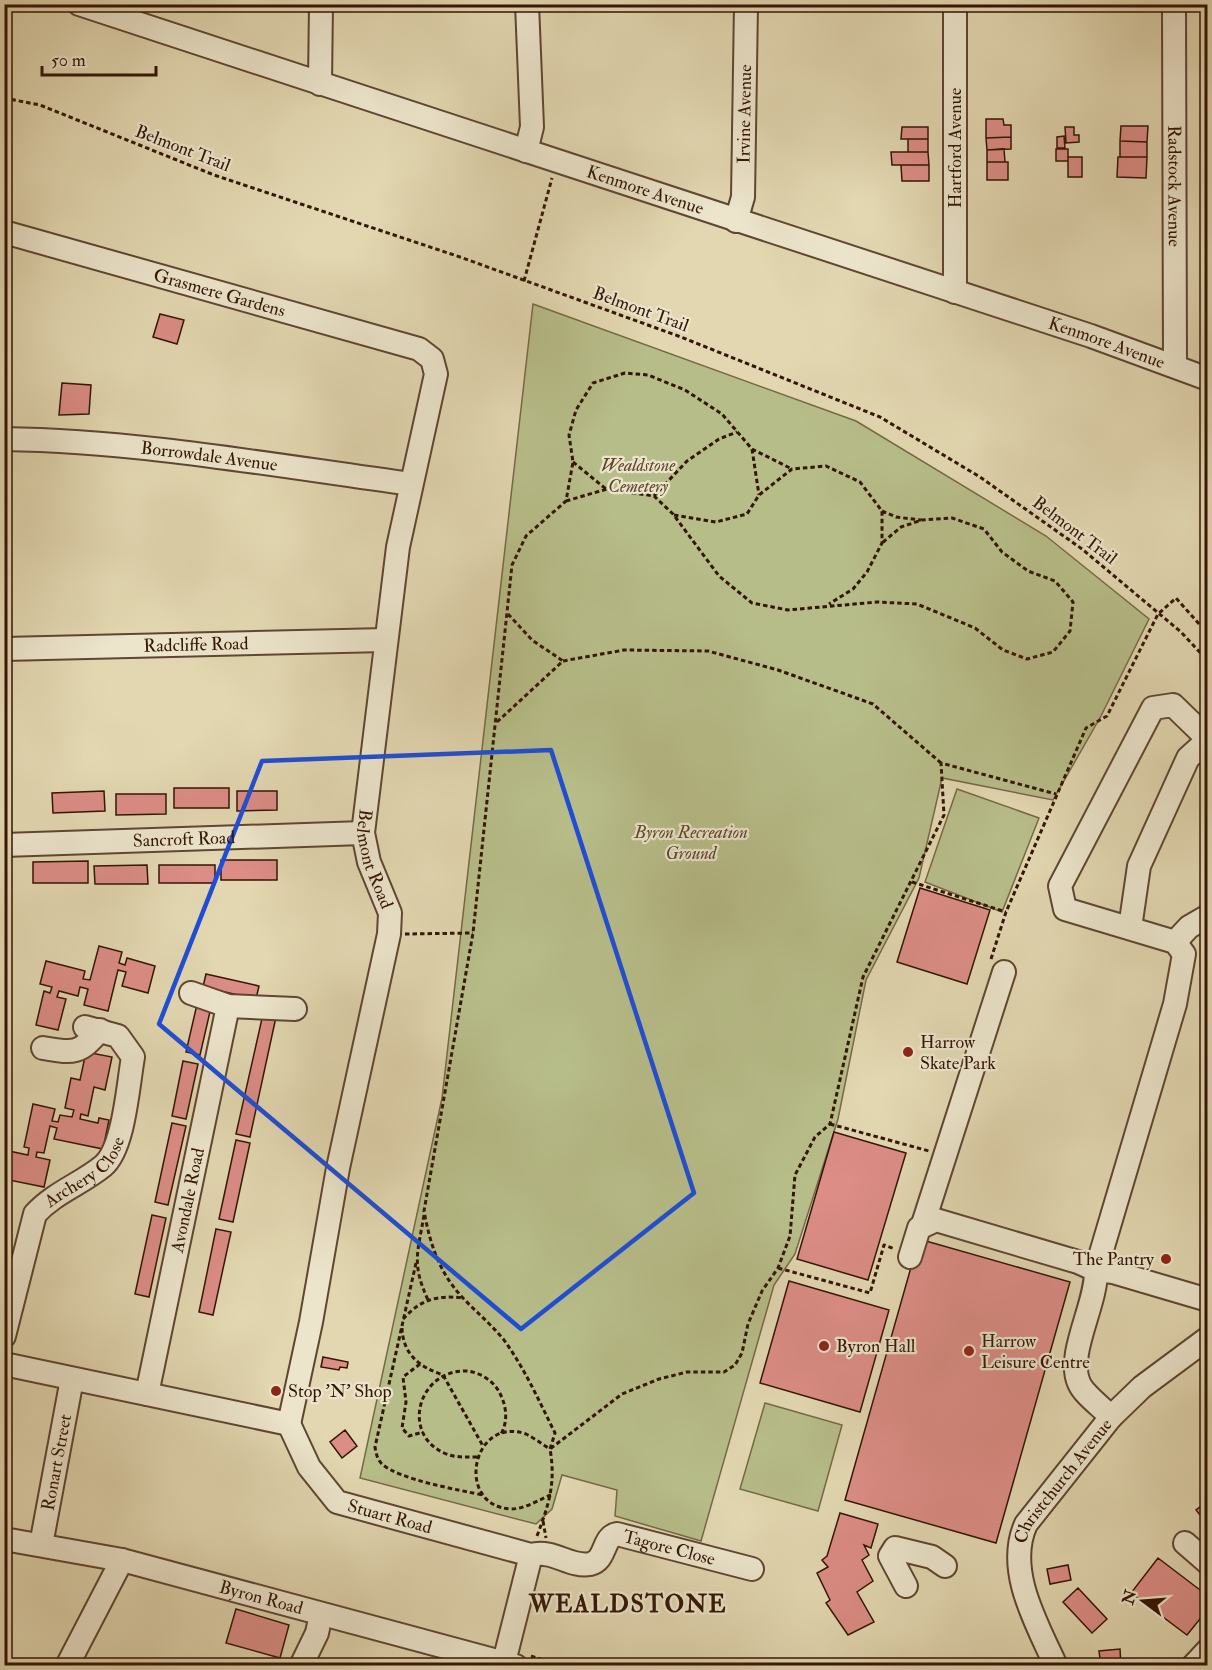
<svg xmlns="http://www.w3.org/2000/svg" width="1212" height="1670" font-family="'IM FELL Double Pica',serif">
  <style>
    .green { fill: #b7bd89; stroke: #756947; stroke-width: 1.5 }
    .building { fill: #dc8d86; stroke: #331505; stroke-width: 1.5 }
    .lines { fill: none; stroke-linecap: round; stroke-linejoin: round }
    .minor-casing { stroke: #5f4630; stroke-width: 26 }
    .path { stroke: #331505; stroke-width: 3; stroke-dasharray: 4.5 3; stroke-linecap: butt }
    .minor { stroke: #ece5cc; stroke-width: 22 }
    .marked { fill: none; stroke: #1d4ed8; stroke-width: 4.5; stroke-linejoin: round }
    .poi-dot { fill: #8f2418; stroke: #ece5cc; stroke-width: 2 }
    .labels { text-anchor: middle; stroke-width: 4.5; stroke-linejoin: round; paint-order: stroke }
    .street-label { font-size: 18px; fill: #331505; stroke: #ece5cc }
    .park-label { font-size: 18px; font-style: italic; fill: #5b472d; stroke: #ece5cc }
    .poi-label { font-size: 18px; fill: #331505; stroke: #ece5cc; text-anchor: start }
    .district-label { font-size: 24px; font-weight: bold; letter-spacing: 1.5px; fill: #331505; stroke: #ece5cc }
  </style>
  <rect width="100%" height="100%" fill="#e2d7b1"/>
  <filter id="stains"><feTurbulence type="fractalNoise" baseFrequency=".00333" numOctaves="4"/><feColorMatrix values="0 0 0 0 .2 0 0 0 0 .09 0 0 0 0 .02 0 0 0 .5 -.17"/></filter>
  <radialGradient id="worn" r=".72"><stop offset=".6" stop-color="#630" stop-opacity="0"/><stop offset="1" stop-color="#630" stop-opacity=".3"/></radialGradient>
  <!-- green -->
  <path class="green" d="M 533,304 L 856,421 L 1046,536 L 1149,619 L 1101,716 L 1053,800 L 942,778 L 919,878 L 866,980 L 838,1119 L 795,1254 L 774,1285 L 701,1541 L 615,1516 L 617,1490 L 562,1475 L 552,1509 L 536,1524 L 360,1478 L 442,1098 Z
    M 957,789 L 1039,818 L 1002,912 L 925,882 Z
    M 765,1403 L 842,1425 L 818,1511 L 740,1489 Z"/>
  <!-- building -->
  <path class="building" d="M 986,119 L 1003,119 L 1004,125 L 1011,125 L 1011,137 L 986,138 Z
    M 1202,125 L 1208,125 L 1208,140 L 1202,140 Z
    M 1121,126 L 1148,126 L 1147,142 L 1120,141 Z
    M 902,127 L 928,127 L 928,139 L 901,139 Z
    M 1065,127 L 1074,127 L 1074,135 L 1079,135 L 1079,142 L 1066,143 Z
    M 1064,136 L 1065,148 L 1057,148 L 1057,137 Z
    M 1011,137 L 1011,149 L 987,150 L 986,138 Z
    M 908,139 L 928,139 L 928,152 L 908,152 Z
    M 1202,140 L 1208,140 L 1208,155 L 1202,155 Z
    M 1120,141 L 1147,142 L 1147,157 L 1120,157 Z
    M 1004,149 L 1005,162 L 987,162 L 987,150 Z
    M 1056,149 L 1068,149 L 1068,161 L 1056,161 Z
    M 891,152 L 928,152 L 929,165 L 892,165 Z
    M 1202,155 L 1208,155 L 1208,176 L 1201,175 Z
    M 1068,157 L 1082,157 L 1082,177 L 1068,177 Z
    M 1118,157 L 1147,157 L 1146,178 L 1117,177 Z
    M 987,162 L 1008,162 L 1008,180 L 987,180 Z
    M 901,165 L 929,165 L 929,181 L 902,181 Z
    M 1203,177 L 1208,178 L 1208,198 L 1202,198 Z
    M 160,314 L 184,320 L 177,344 L 153,337 Z
    M 62,383 L 91,385 L 89,414 L 59,415 Z
    M 174,788 L 229,788 L 229,808 L 174,808 Z
    M 104,791 L 105,811 L 53,813 L 52,793 Z
    M 237,791 L 277,791 L 277,810 L 237,811 Z
    M 116,794 L 166,794 L 166,814 L 116,815 Z
    M 221,860 L 277,860 L 277,880 L 221,880 Z
    M 88,861 L 88,883 L 33,883 L 33,862 Z
    M 147,865 L 148,884 L 95,884 L 94,866 Z
    M 159,865 L 215,865 L 215,883 L 159,883 Z
    M 920,888 L 990,910 L 967,984 L 897,962 Z
    M 99,946 L 122,952 L 119,963 L 125,965 L 127,958 L 155,966 L 148,993 L 122,986 L 126,972 L 118,970 L 108,1011 L 84,1005 L 88,989 L 80,987 L 78,996 L 59,991 L 57,997 L 66,999 L 58,1030 L 36,1025 L 44,991 L 50,993 L 52,987 L 40,984 L 46,961 L 85,971 L 83,979 L 90,980 Z
    M 206,974 L 259,986 L 256,999 L 203,987 Z
    M 198,1000 L 212,1003 L 200,1055 L 186,1052 Z
    M 263,1014 L 276,1017 L 250,1137 L 236,1134 Z
    M 86,1052 L 112,1057 L 105,1090 L 94,1087 L 88,1116 L 81,1114 L 80,1119 L 98,1123 L 99,1118 L 109,1120 L 103,1149 L 54,1139 L 57,1128 L 50,1126 L 44,1153 L 37,1152 L 36,1157 L 50,1160 L 44,1187 L 4,1179 L 4,1150 L 28,1155 L 29,1148 L 24,1147 L 33,1104 L 55,1109 L 52,1121 L 58,1122 L 60,1115 L 72,1117 L 74,1110 L 65,1108 L 71,1078 L 80,1080 Z
    M 183,1061 L 198,1064 L 186,1119 L 172,1116 Z
    M 172,1123 L 186,1126 L 168,1205 L 155,1202 Z
    M 834,1132 L 906,1153 L 868,1280 L 797,1259 Z
    M 236,1140 L 250,1143 L 233,1222 L 219,1219 Z
    M 152,1215 L 166,1218 L 149,1297 L 135,1294 Z
    M 4,1221 L 10,1222 L 4,1248 Z
    M 216,1229 L 231,1232 L 213,1315 L 199,1312 Z
    M 919,1239 L 1070,1282 L 996,1543 L 845,1500 Z
    M 789,1281 L 889,1310 L 860,1412 L 760,1383 Z
    M 323,1357 L 348,1362 L 347,1368 L 340,1367 L 339,1370 L 321,1367 Z
    M 345,1430 L 357,1446 L 342,1458 L 330,1442 Z
    M 1208,1501 L 1208,1525 L 1196,1510 Z
    M 840,1513 L 878,1524 L 871,1548 L 864,1545 L 869,1555 L 862,1560 L 873,1581 L 857,1592 L 874,1622 L 848,1635 L 826,1603 L 830,1600 L 817,1573 L 828,1567 L 822,1560 L 827,1556 Z
    M 1158,1558 L 1208,1596 L 1208,1609 L 1187,1635 L 1131,1593 Z
    M 1068,1565 L 1071,1580 L 1050,1584 L 1047,1569 Z
    M 1078,1588 L 1107,1619 L 1092,1633 L 1063,1602 Z
    M 236,1609 L 289,1625 L 280,1658 L 226,1643 Z
    M 1120,1649 L 1121,1666 L 1101,1666 L 1099,1651 Z"/>
  <g class="lines">
    <!-- minor casing -->
    <g class="minor-casing">
      <g id="minor">
        <path id="s1" d="M 79,4 L 1091,336 L 1208,379"/>
        <path id="s2" d="M 1174,4 L 1175,366"/>
        <path d="M 320,84 L 321,4"/>
        <path d="M 526,151 L 532,127 L 527,4"/>
        <path id="s3" d="M 736,221 L 743,197 L 746,4"/>
        <path id="s4" d="M 4,232 L 419,349 L 432,359 L 436,374 L 398,547 L 363,833 L 369,862 L 390,913 L 389,934 L 338,1168 L 311,1322 L 289,1424"/>
        <path d="M 955,292 L 955,4"/>
        <path id="s5" d="M 4,439 C 140,441 277,466 411,484"/>
        <path id="s6" d="M 4,649 L 386,640"/>
        <path id="s7" d="M 4,845 L 363,833"/>
        <path d="M 1130,928 L 1139,866 L 1188,758 L 1208,740"/>
        <path d="M 1175,942 L 1189,927 L 1208,916"/>
        <path d="M 191,993 L 228,1006 L 295,1009"/>
        <path d="M 43,1048 C 73,1053 79,1055 100,1030"/>
        <path d="M 923,1224 L 1004,972"/>
        <path d="M 910,1257 L 919,1228 L 936,1220 L 1078,1262 L 1096,1270 L 1113,1272 L 1208,1300"/>
        <path id="s8" d="M 4,1336 L 35,1214 C 54,1193 81,1184 103,1166 C 124,1149 128,1085 133,1057 L 118,1036 L 85,1027"/>
        <path d="M 4,1364 L 289,1424"/>
        <path id="s9" d="M 147,1394 L 228,1006"/>
        <path d="M 1111,1417 C 1102,1407 1084,1395 1079,1383 C 1066,1354 1097,1304 1096,1270 L 1175,1004 L 1184,954 L 1175,942 L 1065,909 L 1060,886 L 1153,708 L 1173,705 L 1208,739"/>
        <path id="s10" d="M 289,1424 L 309,1467 L 337,1502 L 531,1555 C 554,1549 570,1568 590,1564 C 607,1560 602,1537 617,1534 L 752,1569"/>
        <path id="s11" d="M 4,1539 L 122,1560 L 516,1666"/>
        <path d="M 1185,1543 L 1208,1563"/>
        <path id="s12" d="M 41,1545 L 72,1379"/>
        <path d="M 906,1586 L 890,1556 L 895,1548 L 932,1557 L 945,1566"/>
        <path d="M 504,1662 L 531,1555"/>
        <path d="M 67,1666 L 122,1560"/>
        <path d="M 301,1666 L 317,1633 L 321,1614"/>
        <path id="s13" d="M 1056,1666 C 1037,1624 1005,1570 1026,1524 L 1111,1417 L 1142,1387 L 1208,1338"/>
        <path d="M 1193,1666 L 1208,1650"/>
      </g>
    </g>
    <!-- path -->
    <path class="path" d="M 4,98 L 40,105 L 214,175 L 460,257 L 681,337 L 880,417 L 980,477 L 1082,549 L 1181,632 L 1208,661
      M 524,281 L 552,178
      M 752,449 L 759,495
      M 573,462 L 606,489
      M 654,496 L 687,461 L 719,439 L 737,432
      M 566,501 L 607,489 L 654,496 L 673,514 L 719,576 L 752,603 L 788,610 L 877,602 L 917,604 L 975,628 L 1003,650 L 1027,659 L 1053,652 L 1070,631 L 1073,602 L 1055,581 L 1028,571 L 1002,552 L 984,529 L 952,518 L 922,520 L 901,527 L 882,543
      M 882,511 L 896,517 L 921,520
      M 674,515 L 716,522 L 747,514 L 759,495 L 792,469 L 826,466 L 860,482 L 882,511 L 882,543 L 867,572 L 853,589 L 829,604
      M 508,614 L 532,640 L 563,661
      M 497,722 L 563,661 L 624,650 L 708,651 L 778,670 L 873,704 L 941,763
      M 912,882 L 1006,912
      M 405,934 L 473,933
      M 991,959 L 1006,912 L 1086,728 L 1107,716 L 1158,614 L 1176,598 L 1208,634
      M 830,1124 L 929,1151
      M 424,1215 C 418,1252 411,1263 428,1300
      M 416,1263 L 375,1447 C 376,1453 377,1459 382,1464 C 400,1480 459,1490 483,1495
      M 778,1268 L 870,1293 L 884,1245 L 895,1249
      M 403,1319 C 421,1299 437,1295 463,1298
      M 402,1328 C 403,1355 420,1367 443,1375 L 483,1446
      M 420,1364 L 403,1377 L 406,1402 L 402,1428 L 409,1436 L 423,1432
      M 477,1457 C 466,1457 455,1458 444,1453 C 400,1433 419,1369 467,1371 C 479,1372 492,1380 498,1390 C 506,1403 509,1420 501,1434
      M 551,1495 C 538,1500 525,1509 511,1509 C 454,1506 472,1415 526,1434 C 534,1438 542,1444 550,1449 L 555,1433 C 539,1401 525,1369 504,1340 C 491,1324 476,1312 462,1297 C 439,1272 430,1244 424,1211 L 473,933 L 512,565 L 526,536 L 566,501 L 573,462 L 569,435 L 576,410 L 593,383 L 625,373 L 648,375 L 685,390 L 722,414 L 752,449 L 792,469
      M 543,1521 L 546,1538
      M 537,1536 C 549,1504 556,1483 550,1449 L 622,1394 L 659,1379 L 687,1372 L 724,1372 L 735,1365 L 742,1353 L 748,1324 L 762,1291 L 778,1268 L 790,1236 L 795,1175 L 815,1137 L 830,1124 L 863,977 L 944,815 L 941,763 L 1056,794
      M 531,1656 L 547,1661"/>
    <!-- minor -->
    <use href="#minor" class="minor"/>
  </g>
  <!-- marked area -->
  <path class="marked" d="M 551,750 L 694,1193 L 521,1329 L 159,1024 L 262,761 Z"/>
  <!-- markers -->
  <g class="poi-dot">
    <circle cx="908" cy="1052" r="6"/>
    <circle cx="1166" cy="1259" r="6"/>
    <circle cx="824" cy="1346" r="6"/>
    <circle cx="969" cy="1351" r="6"/>
    <circle cx="276" cy="1391" r="6"/>
  </g>
  <g class="labels">
    <!-- street labels -->
    <g class="street-label">
      <text dy="6" stroke="none"><textPath href="#s3" startOffset="108">Irvine Avenue</textPath></text>
      <text transform="translate(183 148) rotate(21)" y="6">Belmont Trail</text>
      <text transform="translate(955 148) rotate(-90)" y="6">Hartford Avenue</text>
      <text dy="6" stroke="none"><textPath href="#s2" startOffset="182">Radstock Avenue</textPath></text>
      <text dy="6" stroke="none"><textPath href="#s1" startOffset="596">Kenmore Avenue</textPath></text>
      <text dy="6" stroke="none"><textPath href="#s4" startOffset="224">Grasmere Gardens</textPath></text>
      <text transform="translate(641 309) rotate(20)" y="6">Belmont Trail</text>
      <text dy="6" stroke="none"><textPath href="#s1" startOffset="1082">Kenmore Avenue</textPath></text>
      <text dy="6" stroke="none"><textPath href="#s5" startOffset="206">Borrowdale Avenue</textPath></text>
      <text transform="translate(1075 530) rotate(37)" y="6">Belmont Trail</text>
      <text dy="6" stroke="none"><textPath href="#s6" startOffset="192">Radcliffe Road</textPath></text>
      <text dy="6" stroke="none"><textPath href="#s7" startOffset="180">Sancroft Road</textPath></text>
      <text dy="6" stroke="none"><textPath href="#s4" startOffset="956">Belmont Road</textPath></text>
      <text dy="6" stroke="none"><textPath href="#s8" startOffset="192">Archery Close</textPath></text>
      <text dy="6" stroke="none"><textPath href="#s9" startOffset="198">Avondale Road</textPath></text>
      <text dy="6" stroke="none"><textPath href="#s12" startOffset="84">Ronart Street</textPath></text>
      <text dy="6" stroke="none"><textPath href="#s13" startOffset="206">Christchurch Avenue</textPath></text>
      <text dy="6" stroke="none"><textPath href="#s10" startOffset="147">Stuart Road</textPath></text>
      <text dy="6" stroke="none"><textPath href="#s10" startOffset="450">Tagore Close</textPath></text>
      <text dy="6" stroke="none"><textPath href="#s11" startOffset="264">Byron Road</textPath></text>
    </g>
    <!-- park labels -->
    <g class="park-label">
      <text x="638" y="471">Wealdstone<tspan x="638" dy="21">Cemetery</tspan></text>
      <text x="691" y="838">Byron Recreation<tspan x="691" dy="21">Ground</tspan></text>
    </g>
    <!-- poi labels -->
    <g class="poi-label">
      <text x="920" y="1048">Harrow<tspan x="920" dy="21">Skate Park</tspan></text>
      <text x="1154" y="1265" text-anchor="end">The Pantry</text>
      <text x="981" y="1347">Harrow<tspan x="981" dy="21">Leisure Centre</tspan></text>
      <text x="836" y="1352">Byron Hall</text>
      <text x="288" y="1397">Stop 'N' Shop</text>
    </g>
    <!-- district labels -->
    <g class="district-label">
      <text x="628" y="1612">WEALDSTONE</text>
    </g>
  </g>
  <!-- margin -->
  <rect width="1212" height="1670" fill="none" stroke="#e2d7b1" stroke-width="24"/>
  <rect x="6" y="6" width="1200" height="1658" fill="none" stroke="#331505" stroke-width="3"/>
  <rect x="12" y="12" width="1188" height="1646" fill="none" stroke="#331505" stroke-width="1.5"/>
  <!-- north arrow -->
  <g transform="translate(1143 1601) rotate(286)" stroke="#ece5cc" stroke-width="4.5" paint-order="stroke">
  <path d="M0-4.5L10 22L0 15L-10 22Z" fill="#331505"/>
  <text y="-9" font-size="16" font-weight="bold" text-anchor="middle" fill="#331505">N</text>
  </g>
  <!-- scale -->
  <path d="M42 66v9h114v-9" fill="none" stroke="#331505" stroke-width="3"/>
  <text x="51" y="66" font-size="18" fill="#331505" stroke="#ece5cc" stroke-width="4.5" paint-order="stroke">50 m</text>
  <rect width="100%" height="100%" filter="url(#stains)"/>
  <rect width="100%" height="100%" fill="url(#worn)"/>
</svg>
